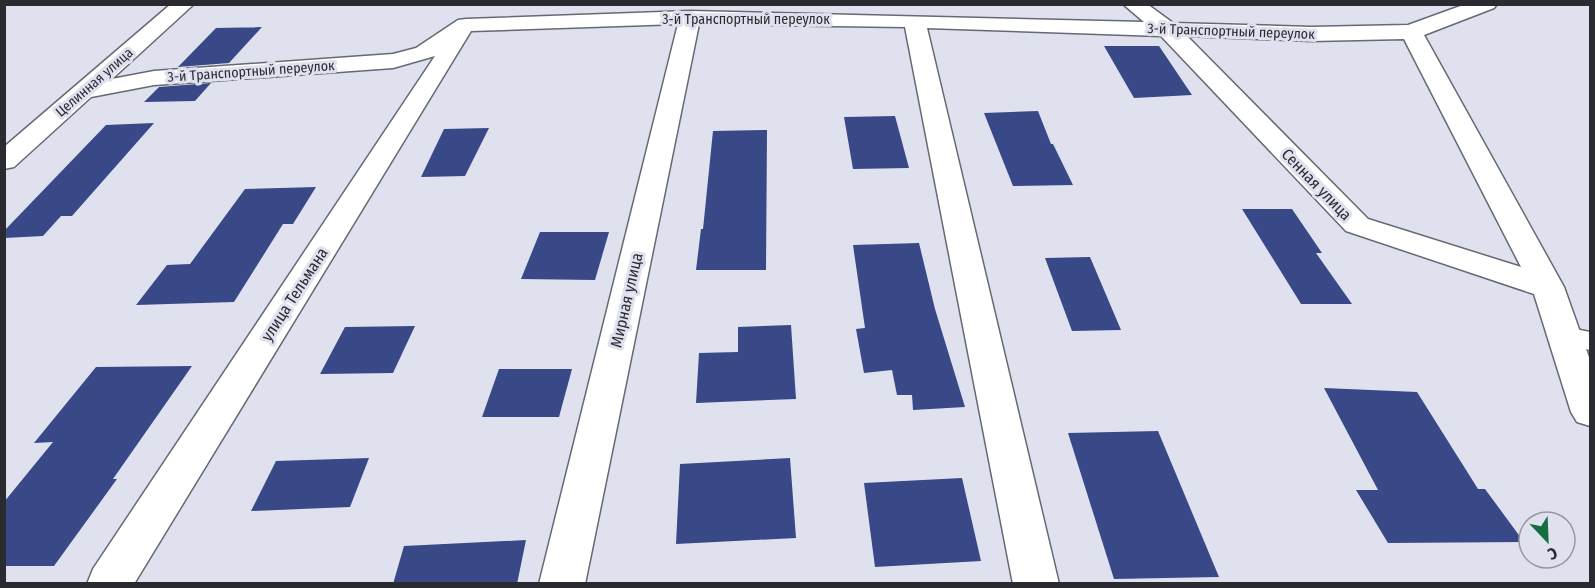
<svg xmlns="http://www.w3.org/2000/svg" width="1595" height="588" font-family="'Fira Sans Condensed',sans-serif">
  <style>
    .building { fill: #394886 }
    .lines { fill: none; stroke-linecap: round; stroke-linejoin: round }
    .service-casing { stroke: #656972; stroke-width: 3 }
    .minor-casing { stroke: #656972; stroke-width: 3 }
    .service { fill: #fff; fill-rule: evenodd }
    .minor { fill: #fff; fill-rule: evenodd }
    .labels { text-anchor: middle; stroke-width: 6; stroke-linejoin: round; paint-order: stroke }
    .far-street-label { font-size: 14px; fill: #2a2b30; stroke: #dfe2ee }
    .street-label { font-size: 16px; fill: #2a2b30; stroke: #dfe2ee }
  </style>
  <rect width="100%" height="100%" fill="#dfe2ee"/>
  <!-- building -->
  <path class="building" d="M 262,27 L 229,63 L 178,67 L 216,28 Z
    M 1104,46 L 1159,46 L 1192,95 L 1134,98 Z
    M 211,83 L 195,101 L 144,102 L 159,87 Z
    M 1038,111 L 1051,144 L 1053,144 L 1073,185 L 1013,186 L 984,113 Z
    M 895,116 L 909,168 L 853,169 L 844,117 Z
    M 154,123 L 72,216 L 61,216 L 43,236 L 4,238 L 4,231 L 106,125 Z
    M 489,128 L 465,176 L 421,177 L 444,129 Z
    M 767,130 L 766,270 L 696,270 L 701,229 L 703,229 L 713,131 Z
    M 316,187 L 293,224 L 283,224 L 234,302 L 136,305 L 167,265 L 190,264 L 245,189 Z
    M 1242,209 L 1292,209 L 1322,253 L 1316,253 L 1352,304 L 1301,304 Z
    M 540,232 L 609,232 L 595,280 L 521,279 Z
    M 919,243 L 935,309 L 965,407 L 913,410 L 912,395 L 897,395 L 892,370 L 864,373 L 856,329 L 865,328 L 853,245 Z
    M 1090,257 L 1121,330 L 1072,331 L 1045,258 Z
    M 791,325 L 796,399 L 696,403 L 699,353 L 738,352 L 738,327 Z
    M 415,326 L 393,373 L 320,374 L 345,327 Z
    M 192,366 L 113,479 L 117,479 L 54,566 L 4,566 L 4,502 L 53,442 L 34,443 L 96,367 Z
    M 499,369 L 572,369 L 559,417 L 482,417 Z
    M 1324,388 L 1417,392 L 1478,489 L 1485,489 L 1524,542 L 1388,543 L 1356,490 L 1378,490 Z
    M 1158,431 L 1219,577 L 1114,579 L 1068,433 Z
    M 369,458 L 350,507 L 251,511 L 276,461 Z
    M 790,458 L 796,538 L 676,544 L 680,464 Z
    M 962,478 L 981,561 L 875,567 L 864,483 Z
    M 526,540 L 517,584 L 393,584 L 404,546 Z"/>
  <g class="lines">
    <!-- service casing -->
    <g class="service-casing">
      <path id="service" d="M 1565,327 L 1590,332 L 1590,350 L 1556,342 L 1552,336 L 1556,330 Z"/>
    </g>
    <!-- minor casing -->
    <g class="minor-casing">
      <path id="minor" d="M 171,4 L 194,4 L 112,79 L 154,71 L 393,54 L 416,48 L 458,20 L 466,19 L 690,11 L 1144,22 L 1123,4 L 1147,4 L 1173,23 L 1311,27 L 1408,25 L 1466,4 L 1497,4 L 1494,8 L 1424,35 L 1564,287 L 1590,360 L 1590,426 L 1577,422 L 1571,412 L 1534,294 L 1346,231 L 1161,36 L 927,28 L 1059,584 L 1013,584 L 905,27 L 699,24 L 585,584 L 539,584 L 678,24 L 471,31 L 134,584 L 87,584 L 93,569 L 435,56 L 393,68 L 154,85 L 91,97 L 14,167 L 4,169 L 4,147 ZM 1187,36 L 1311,41 L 1404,39 L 1521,267 L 1368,219 Z"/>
    </g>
    <!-- service -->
    <use href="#service" class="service"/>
    <!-- minor -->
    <use href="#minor" class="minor"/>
  </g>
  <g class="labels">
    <!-- far-street labels -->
    <g class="far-street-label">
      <text x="746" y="24">3-й Транспортный переулок</text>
      <text transform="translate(1231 31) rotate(2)" y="5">3-й Транспортный переулок</text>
      <text transform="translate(251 71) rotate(-4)" y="5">3-й Транспортный переулок</text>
      <text transform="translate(94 82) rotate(-41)" y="5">Целинная улица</text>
    </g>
    <!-- street labels -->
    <g class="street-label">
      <text transform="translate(1317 184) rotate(46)" y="6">Сенная улица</text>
      <text transform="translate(294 294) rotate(-57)" y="6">улица Тельмана</text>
      <text transform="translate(626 300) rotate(-77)" y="6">Мирная улица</text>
    </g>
  </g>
  <!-- border -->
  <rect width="1595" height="588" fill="none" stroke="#2a2b30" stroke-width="12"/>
  <!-- north arrow -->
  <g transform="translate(1547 540) rotate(157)"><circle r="28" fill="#dfe2ee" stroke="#9799a2" stroke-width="1.5"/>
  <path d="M0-4.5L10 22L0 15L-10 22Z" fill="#136e42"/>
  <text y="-9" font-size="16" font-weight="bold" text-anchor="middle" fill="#2a2b30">С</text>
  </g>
</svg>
